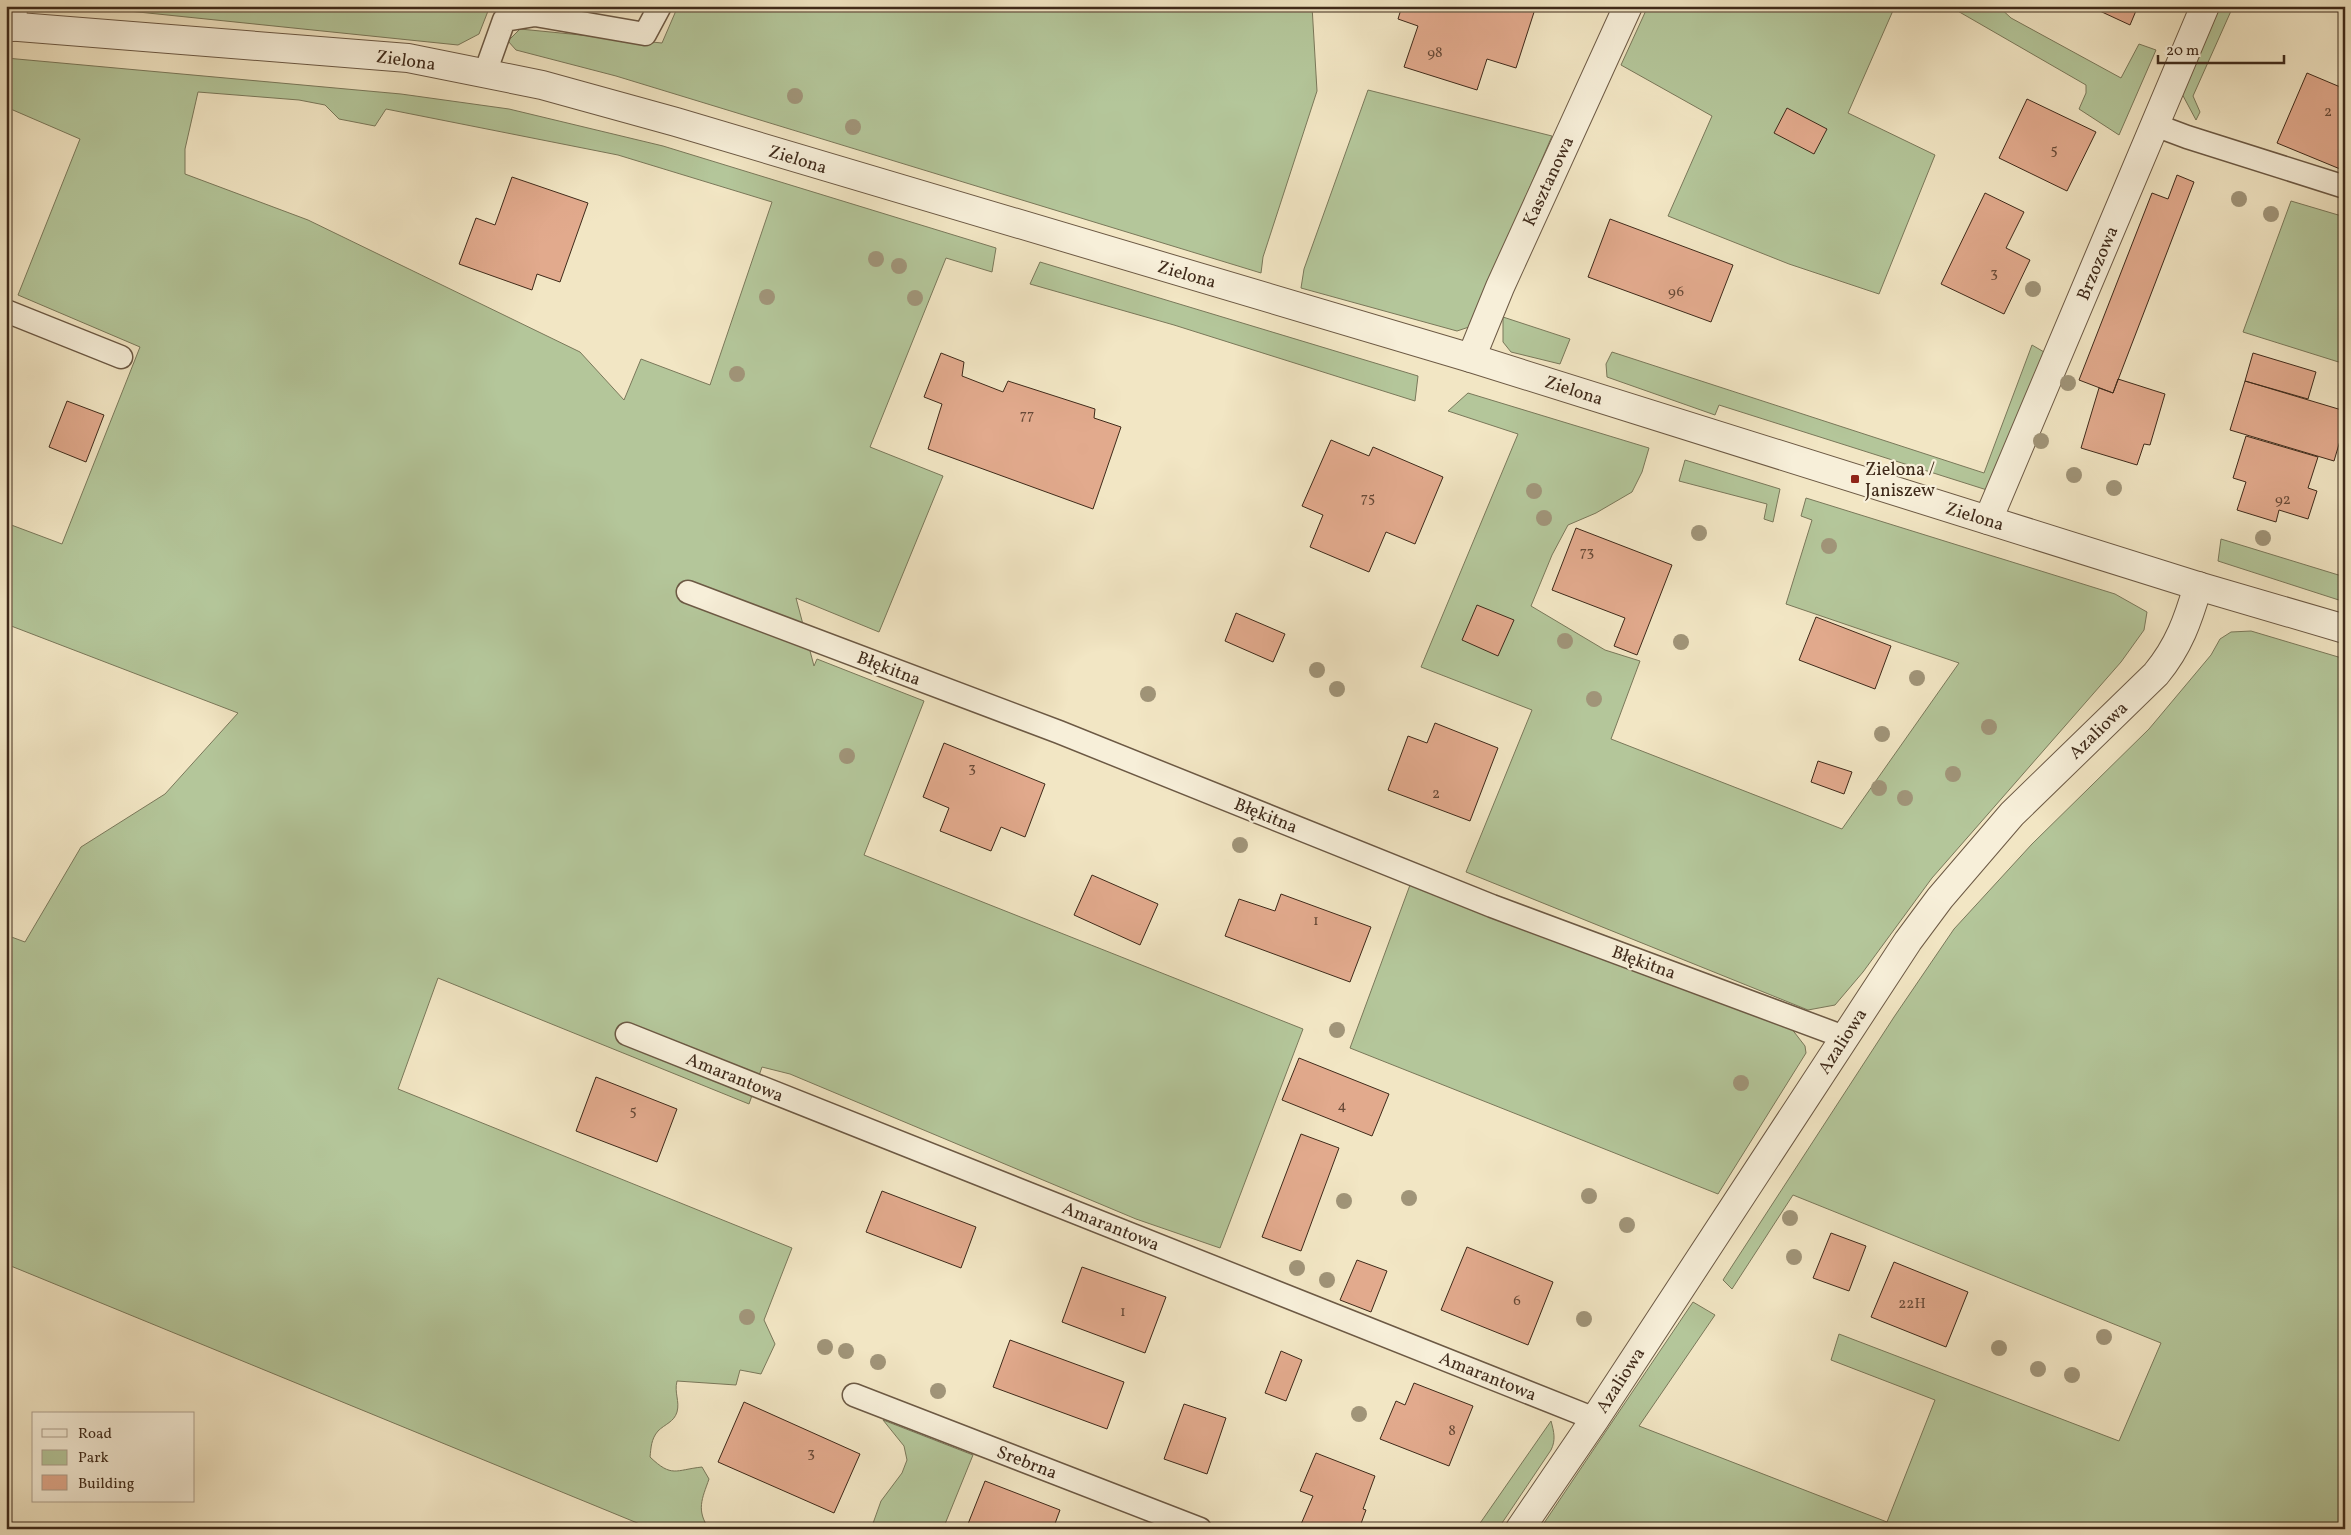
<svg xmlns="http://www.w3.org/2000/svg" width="2351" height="1535" font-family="Vollkorn,serif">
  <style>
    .green { fill: #b4c69a; stroke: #7a785a; fill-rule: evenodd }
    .building { fill: #e2aa8d; stroke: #3f2a1a }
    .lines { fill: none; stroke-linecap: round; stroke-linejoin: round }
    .service-casing { stroke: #6c5944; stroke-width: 25 }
    .minor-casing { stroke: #6c5944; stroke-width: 30 }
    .tertiary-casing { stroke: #6c5944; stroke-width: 30 }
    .service { stroke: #f7efd9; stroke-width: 22 }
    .minor { stroke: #f7efd9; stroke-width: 28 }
    .tertiary { stroke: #f7efd9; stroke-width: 28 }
    .tree { fill: #a09478 }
    .poi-dot { fill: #8f2418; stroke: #f7efd9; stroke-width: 2 }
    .labels { text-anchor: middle; stroke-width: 4.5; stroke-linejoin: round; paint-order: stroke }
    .number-label { font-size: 15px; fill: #684a37 }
    .street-label { font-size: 18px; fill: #3f2a1a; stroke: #f7efd9 }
    .poi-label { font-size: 18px; fill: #3f2a1a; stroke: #f7efd9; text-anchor: start }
  </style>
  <rect width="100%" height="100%" fill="#f2e6c4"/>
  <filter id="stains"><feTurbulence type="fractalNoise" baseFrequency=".004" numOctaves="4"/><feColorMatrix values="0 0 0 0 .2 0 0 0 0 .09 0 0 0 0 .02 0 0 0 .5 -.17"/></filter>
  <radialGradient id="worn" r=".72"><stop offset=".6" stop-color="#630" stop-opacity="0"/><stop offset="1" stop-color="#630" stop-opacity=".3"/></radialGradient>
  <!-- green -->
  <path class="green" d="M 80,6 L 490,6 L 479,34 L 458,45 Z
    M 678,6 L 1312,6 L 1317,91 L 1263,257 L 1261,273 L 616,76 L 516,50 L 508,41 L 520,29 L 662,43 Z
    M 1648,6 L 1895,6 L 1848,113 L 1935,155 L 1879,294 L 1789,264 L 1668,216 L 1712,116 L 1621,65 Z
    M 1949,6 L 1998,6 L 2011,18 L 2121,78 L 2139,44 L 2156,50 L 2119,135 L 2079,109 L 2086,93 L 2086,85 Z
    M 2219,6 L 2231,11 L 2193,96 L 2200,112 L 2196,120 L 2181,92 Z
    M 6,58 L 401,94 L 509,109 L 663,146 L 996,248 L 992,272 L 946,258 L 870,447 L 943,476 L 879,632 L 796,598 L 814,666 L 817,659 L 924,701 L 864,855 L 1303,1029 L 1220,1248 L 1136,1219 L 790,1074 L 762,1067 L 749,1104 L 438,978 L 398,1089 L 792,1248 L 764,1320 L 775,1344 L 761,1374 L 740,1370 L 736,1385 L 677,1381 C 674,1393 680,1401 677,1412 C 674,1422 665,1424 658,1431 C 651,1439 651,1448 650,1457 C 672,1478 675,1470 702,1467 L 709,1479 C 702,1499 696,1510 709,1529 L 652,1529 L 6,1264 L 6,935 L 25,942 L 81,847 L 165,794 L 238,713 L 6,624 L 6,523 L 62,544 L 140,347 L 18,295 L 80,139 L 6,107 ZM 198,92 L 299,100 L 325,105 L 339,119 L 375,126 L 386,109 L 618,155 L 772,202 L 710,385 L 641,359 L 624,400 L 580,352 L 308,220 L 185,174 L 185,149 Z
    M 1368,90 L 1552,136 L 1469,327 L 1457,331 L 1301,288 L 1304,269 Z
    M 2291,201 L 2345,217 L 2345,364 L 2243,332 Z
    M 1040,262 L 1418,376 L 1415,401 L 1174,325 L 1030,284 Z
    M 1503,317 L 1570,339 L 1560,364 L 1511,352 L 1503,342 Z
    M 2032,345 L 2044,352 L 1987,490 L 1719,405 L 1715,415 L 1607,377 L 1606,364 L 1612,352 L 1984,473 Z
    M 1468,393 L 1649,448 L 1642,472 L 1632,492 L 1596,513 L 1568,525 L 1552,555 L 1531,606 L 1605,650 L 1640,661 L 1611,739 L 1842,829 L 1959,663 L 1786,604 L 1812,520 L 1801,516 L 1806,498 L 2115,594 L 2147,612 L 2144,630 L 2121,662 L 1932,878 L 1863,972 L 1835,1005 L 1808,1010 L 1466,872 L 1532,710 L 1421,667 L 1518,434 L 1448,411 Z
    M 1685,460 L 1780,489 L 1773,522 L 1764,519 L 1767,504 L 1679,481 Z
    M 2221,539 L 2345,577 L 2345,602 L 2218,561 Z
    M 2251,631 L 2345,659 L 2345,1529 L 1540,1529 L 1693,1302 L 1715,1315 L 1639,1426 L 1887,1522 L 1935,1400 L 1831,1360 L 1839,1334 L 2119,1441 L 2161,1343 L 1793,1195 L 1732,1289 L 1723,1280 L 1894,1017 L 1954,929 L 2032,844 L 2149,729 L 2211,655 L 2220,639 L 2231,632 Z
    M 1410,885 L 1791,1028 L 1805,1046 L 1806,1053 L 1718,1194 L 1350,1048 Z
    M 883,1420 L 973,1455 L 943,1529 L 871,1529 L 881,1501 L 902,1473 L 907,1460 L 904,1446 Z
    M 1551,1421 C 1554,1432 1556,1440 1551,1450 L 1498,1529 L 1476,1529 Z"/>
  <!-- building -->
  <path class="building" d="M 1402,6 L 1536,6 L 1516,68 L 1487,59 L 1477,90 L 1404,67 L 1418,26 L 1398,19 Z
    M 2089,6 L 2138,6 L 2130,25 Z
    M 2307,73 L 2345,89 L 2345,171 L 2277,143 Z
    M 2027,99 L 2096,132 L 2067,191 L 1999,158 Z
    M 1787,108 L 1827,129 L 1814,154 L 1774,133 Z
    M 2177,175 L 2194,182 L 2113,393 L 2079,380 L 2152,193 L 2168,199 Z
    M 512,177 L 588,203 L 560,282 L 537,274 L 532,290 L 459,264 L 476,218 L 495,225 Z
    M 1985,193 L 2024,212 L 2006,248 L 2030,260 L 2004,314 L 1941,284 Z
    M 1610,219 L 1733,265 L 1711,322 L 1588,277 Z
    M 941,353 L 964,362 L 962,376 L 1003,392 L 1008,381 L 1095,409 L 1094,418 L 1121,427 L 1093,509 L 928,449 L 942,404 L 924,397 Z
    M 2253,353 L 2316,372 L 2308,399 L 2245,381 Z
    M 2118,379 L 2165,394 L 2150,445 L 2144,444 L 2137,465 L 2081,448 L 2099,388 L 2113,393 Z
    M 2245,381 L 2345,411 L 2345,424 L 2334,461 L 2230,430 Z
    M 67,401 L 104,415 L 86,462 L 49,447 Z
    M 2246,436 L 2318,457 L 2308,488 L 2317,491 L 2308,519 L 2279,510 L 2276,522 L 2237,510 L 2246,482 L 2233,478 Z
    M 1331,440 L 1369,456 L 1373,447 L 1443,477 L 1415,544 L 1386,532 L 1369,572 L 1310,547 L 1323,515 L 1302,506 Z
    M 1576,528 L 1672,565 L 1637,655 L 1614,646 L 1625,618 L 1552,590 Z
    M 1477,605 L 1514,620 L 1498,656 L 1462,640 Z
    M 1236,613 L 1285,634 L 1273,662 L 1225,641 Z
    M 1816,617 L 1891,646 L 1875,689 L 1799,660 Z
    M 1435,723 L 1498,748 L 1470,821 L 1388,790 L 1408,736 L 1427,743 Z
    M 944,743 L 1045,784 L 1025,837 L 1001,827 L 991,851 L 940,831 L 949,808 L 923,797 Z
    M 1818,761 L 1852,772 L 1844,794 L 1811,782 Z
    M 1092,875 L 1158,904 L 1140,945 L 1074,915 Z
    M 1281,894 L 1371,927 L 1350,982 L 1225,936 L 1239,899 L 1275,911 Z
    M 1299,1058 L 1389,1094 L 1372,1136 L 1282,1100 Z
    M 596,1077 L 677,1109 L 657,1162 L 576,1131 Z
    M 1301,1134 L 1339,1148 L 1301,1251 L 1262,1237 Z
    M 882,1191 L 976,1227 L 961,1268 L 866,1232 Z
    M 1831,1233 L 1866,1246 L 1849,1291 L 1813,1278 Z
    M 1467,1247 L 1553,1282 L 1528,1345 L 1441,1310 Z
    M 1357,1260 L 1387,1271 L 1371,1312 L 1340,1300 Z
    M 1894,1262 L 1968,1292 L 1946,1347 L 1871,1317 Z
    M 1082,1267 L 1166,1297 L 1145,1353 L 1062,1322 Z
    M 1010,1340 L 1124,1382 L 1107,1429 L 993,1387 Z
    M 1281,1351 L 1302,1360 L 1286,1401 L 1265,1393 Z
    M 1414,1383 L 1473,1406 L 1449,1466 L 1380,1439 L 1396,1401 L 1405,1405 Z
    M 744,1402 L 860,1454 L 834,1513 L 718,1462 Z
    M 1184,1404 L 1226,1418 L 1207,1474 L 1164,1459 Z
    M 1316,1453 L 1375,1476 L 1363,1509 L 1366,1510 L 1359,1529 L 1299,1529 L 1313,1496 L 1300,1491 Z
    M 985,1481 L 1060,1510 L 1053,1529 L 966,1529 Z"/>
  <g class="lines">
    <!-- service casing -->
    <g class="service-casing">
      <path id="service" d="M 485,73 L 504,20 L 535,15 L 645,34 L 660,6
        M 2155,125 L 2187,137 L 2345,187
        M 6,311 L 121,357
        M 688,592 L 1059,732 L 1492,906 L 1844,1037
        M 627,1034 L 1595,1419
        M 854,1395 L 1200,1529"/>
    </g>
    <!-- minor casing -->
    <g class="minor-casing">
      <path id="minor" d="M 12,27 L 13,6
        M 1471,358 L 1500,287 L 1628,6
        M 1988,520 L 2205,6
        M 1520,1529 L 1595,1419 L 1908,941 L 1940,898 L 2012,814 L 2156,674 C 2179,646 2188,620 2198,586"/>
    </g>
    <!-- tertiary casing -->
    <g class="tertiary-casing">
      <path id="tertiary" d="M 6,26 L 408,58 L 542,85 L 676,122 L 1471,358 L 2198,586 L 2345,629"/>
    </g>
    <!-- service -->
    <use href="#service" class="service"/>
    <!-- minor -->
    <use href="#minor" class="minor"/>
    <!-- tertiary -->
    <use href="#tertiary" class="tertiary"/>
  </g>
  <!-- trees -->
  <g class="tree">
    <circle cx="795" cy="96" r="8"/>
    <circle cx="853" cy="127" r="8"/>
    <circle cx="2239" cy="199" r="8"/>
    <circle cx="2271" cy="214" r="8"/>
    <circle cx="876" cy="259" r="8"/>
    <circle cx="899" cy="266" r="8"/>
    <circle cx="2033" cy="289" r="8"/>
    <circle cx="767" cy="297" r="8"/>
    <circle cx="915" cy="298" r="8"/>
    <circle cx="737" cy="374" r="8"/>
    <circle cx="2068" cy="383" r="8"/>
    <circle cx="2041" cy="441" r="8"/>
    <circle cx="2074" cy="475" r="8"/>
    <circle cx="2114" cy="488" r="8"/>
    <circle cx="1534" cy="491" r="8"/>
    <circle cx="1544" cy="518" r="8"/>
    <circle cx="1699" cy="533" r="8"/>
    <circle cx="2263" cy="538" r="8"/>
    <circle cx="1829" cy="546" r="8"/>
    <circle cx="1565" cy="641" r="8"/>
    <circle cx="1681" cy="642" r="8"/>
    <circle cx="1317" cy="670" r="8"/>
    <circle cx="1917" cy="678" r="8"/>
    <circle cx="1337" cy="689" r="8"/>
    <circle cx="1148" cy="694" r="8"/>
    <circle cx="1594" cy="699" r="8"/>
    <circle cx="1989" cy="727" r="8"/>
    <circle cx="1882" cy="734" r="8"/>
    <circle cx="847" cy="756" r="8"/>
    <circle cx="1953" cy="774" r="8"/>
    <circle cx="1879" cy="788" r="8"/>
    <circle cx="1905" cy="798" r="8"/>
    <circle cx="1240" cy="845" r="8"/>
    <circle cx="1337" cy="1030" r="8"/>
    <circle cx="1741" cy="1083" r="8"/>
    <circle cx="1589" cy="1196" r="8"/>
    <circle cx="1409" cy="1198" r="8"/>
    <circle cx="1344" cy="1201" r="8"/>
    <circle cx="1790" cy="1218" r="8"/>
    <circle cx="1627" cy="1225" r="8"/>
    <circle cx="1794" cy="1257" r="8"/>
    <circle cx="1297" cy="1268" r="8"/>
    <circle cx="1327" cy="1280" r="8"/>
    <circle cx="747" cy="1317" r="8"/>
    <circle cx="1584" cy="1319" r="8"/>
    <circle cx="2104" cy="1337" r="8"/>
    <circle cx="825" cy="1347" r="8"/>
    <circle cx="1999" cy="1348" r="8"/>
    <circle cx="846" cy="1351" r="8"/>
    <circle cx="878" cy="1362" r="8"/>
    <circle cx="2038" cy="1369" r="8"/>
    <circle cx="2072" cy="1375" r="8"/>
    <circle cx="938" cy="1391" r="8"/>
    <circle cx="1359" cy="1414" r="8"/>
  </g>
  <!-- markers -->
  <rect class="poi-dot" x="1850" y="474" width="10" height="10" rx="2.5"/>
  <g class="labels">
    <!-- number labels -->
    <g class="number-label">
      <text x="1435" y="57">98</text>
      <text x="2328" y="116">2</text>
      <text x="2054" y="154">5</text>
      <text x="1994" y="277">3</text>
      <text x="1676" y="296">96</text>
      <text x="1027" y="419">77</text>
      <text x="1368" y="502">75</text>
      <text x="2283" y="504">92</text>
      <text x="1587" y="556">73</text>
      <text x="972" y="772">3</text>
      <text x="1436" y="798">2</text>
      <text x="1316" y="925">1</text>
      <text x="1342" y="1110">4</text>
      <text x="633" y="1115">5</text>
      <text x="1517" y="1305">6</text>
      <text x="1912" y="1308">22H</text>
      <text x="1123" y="1316">1</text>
      <text x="1452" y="1435">8</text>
      <text x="811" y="1457">3</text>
    </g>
    <!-- street labels -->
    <g class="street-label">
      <text transform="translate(406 60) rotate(8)" y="6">Zielona</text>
      <text transform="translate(798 159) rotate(17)" y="6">Zielona</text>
      <text transform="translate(1548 181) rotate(-65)" y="6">Kasztanowa</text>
      <text transform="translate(2097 263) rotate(-67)" y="6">Brzozowa</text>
      <text transform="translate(1187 274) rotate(16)" y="6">Zielona</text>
      <text transform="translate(1574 390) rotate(18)" y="6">Zielona</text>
      <text transform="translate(1975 516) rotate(17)" y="6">Zielona</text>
      <text transform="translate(889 668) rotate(21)" y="6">Błękitna</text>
      <text transform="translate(2098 730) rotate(-44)" y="6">Azaliowa</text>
      <text transform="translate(1266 815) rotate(22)" y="6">Błękitna</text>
      <text transform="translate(1644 962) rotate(20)" y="6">Błękitna</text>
      <text transform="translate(1842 1041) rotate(-57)" y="6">Azaliowa</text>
      <text transform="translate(735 1077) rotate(22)" y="6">Amarantowa</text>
      <text transform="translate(1111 1226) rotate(22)" y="6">Amarantowa</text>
      <text transform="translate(1488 1376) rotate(22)" y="6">Amarantowa</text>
      <text transform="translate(1620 1380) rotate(-57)" y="6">Azaliowa</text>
      <text transform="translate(1027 1462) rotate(21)" y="6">Srebrna</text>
    </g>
    <!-- poi labels -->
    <g class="poi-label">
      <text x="1865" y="475">Zielona /<tspan x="1865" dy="21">Janiszew</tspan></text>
    </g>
  </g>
  <!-- margin -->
  <rect width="2351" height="1535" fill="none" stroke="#f2e6c4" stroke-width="25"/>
  <rect x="8" y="8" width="2336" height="1520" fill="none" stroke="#3f2a1a" stroke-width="2.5"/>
  <rect x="12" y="12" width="2326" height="1510" fill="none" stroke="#3f2a1a"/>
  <!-- legend -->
  <rect x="32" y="1412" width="162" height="90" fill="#f7efd9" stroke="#ada08d"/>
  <rect x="42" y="1429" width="25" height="8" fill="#f7efd9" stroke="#ada08d"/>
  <text x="78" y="1438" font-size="15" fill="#3f2a1a">Road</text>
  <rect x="42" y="1450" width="25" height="15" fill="#b4c69a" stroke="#ada08d"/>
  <text x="78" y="1462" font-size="15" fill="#3f2a1a">Park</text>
  <rect x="42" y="1475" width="25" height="15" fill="#e2aa8d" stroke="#ada08d"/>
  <text x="78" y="1488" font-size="15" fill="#3f2a1a">Building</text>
  <!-- scale -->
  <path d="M2158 55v8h126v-8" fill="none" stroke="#3f2a1a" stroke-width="2.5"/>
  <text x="2166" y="55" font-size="15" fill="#3f2a1a" stroke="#f7efd9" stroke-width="4" paint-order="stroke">20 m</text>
  <rect width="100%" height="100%" filter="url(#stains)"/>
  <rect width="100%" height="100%" fill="url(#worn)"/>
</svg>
